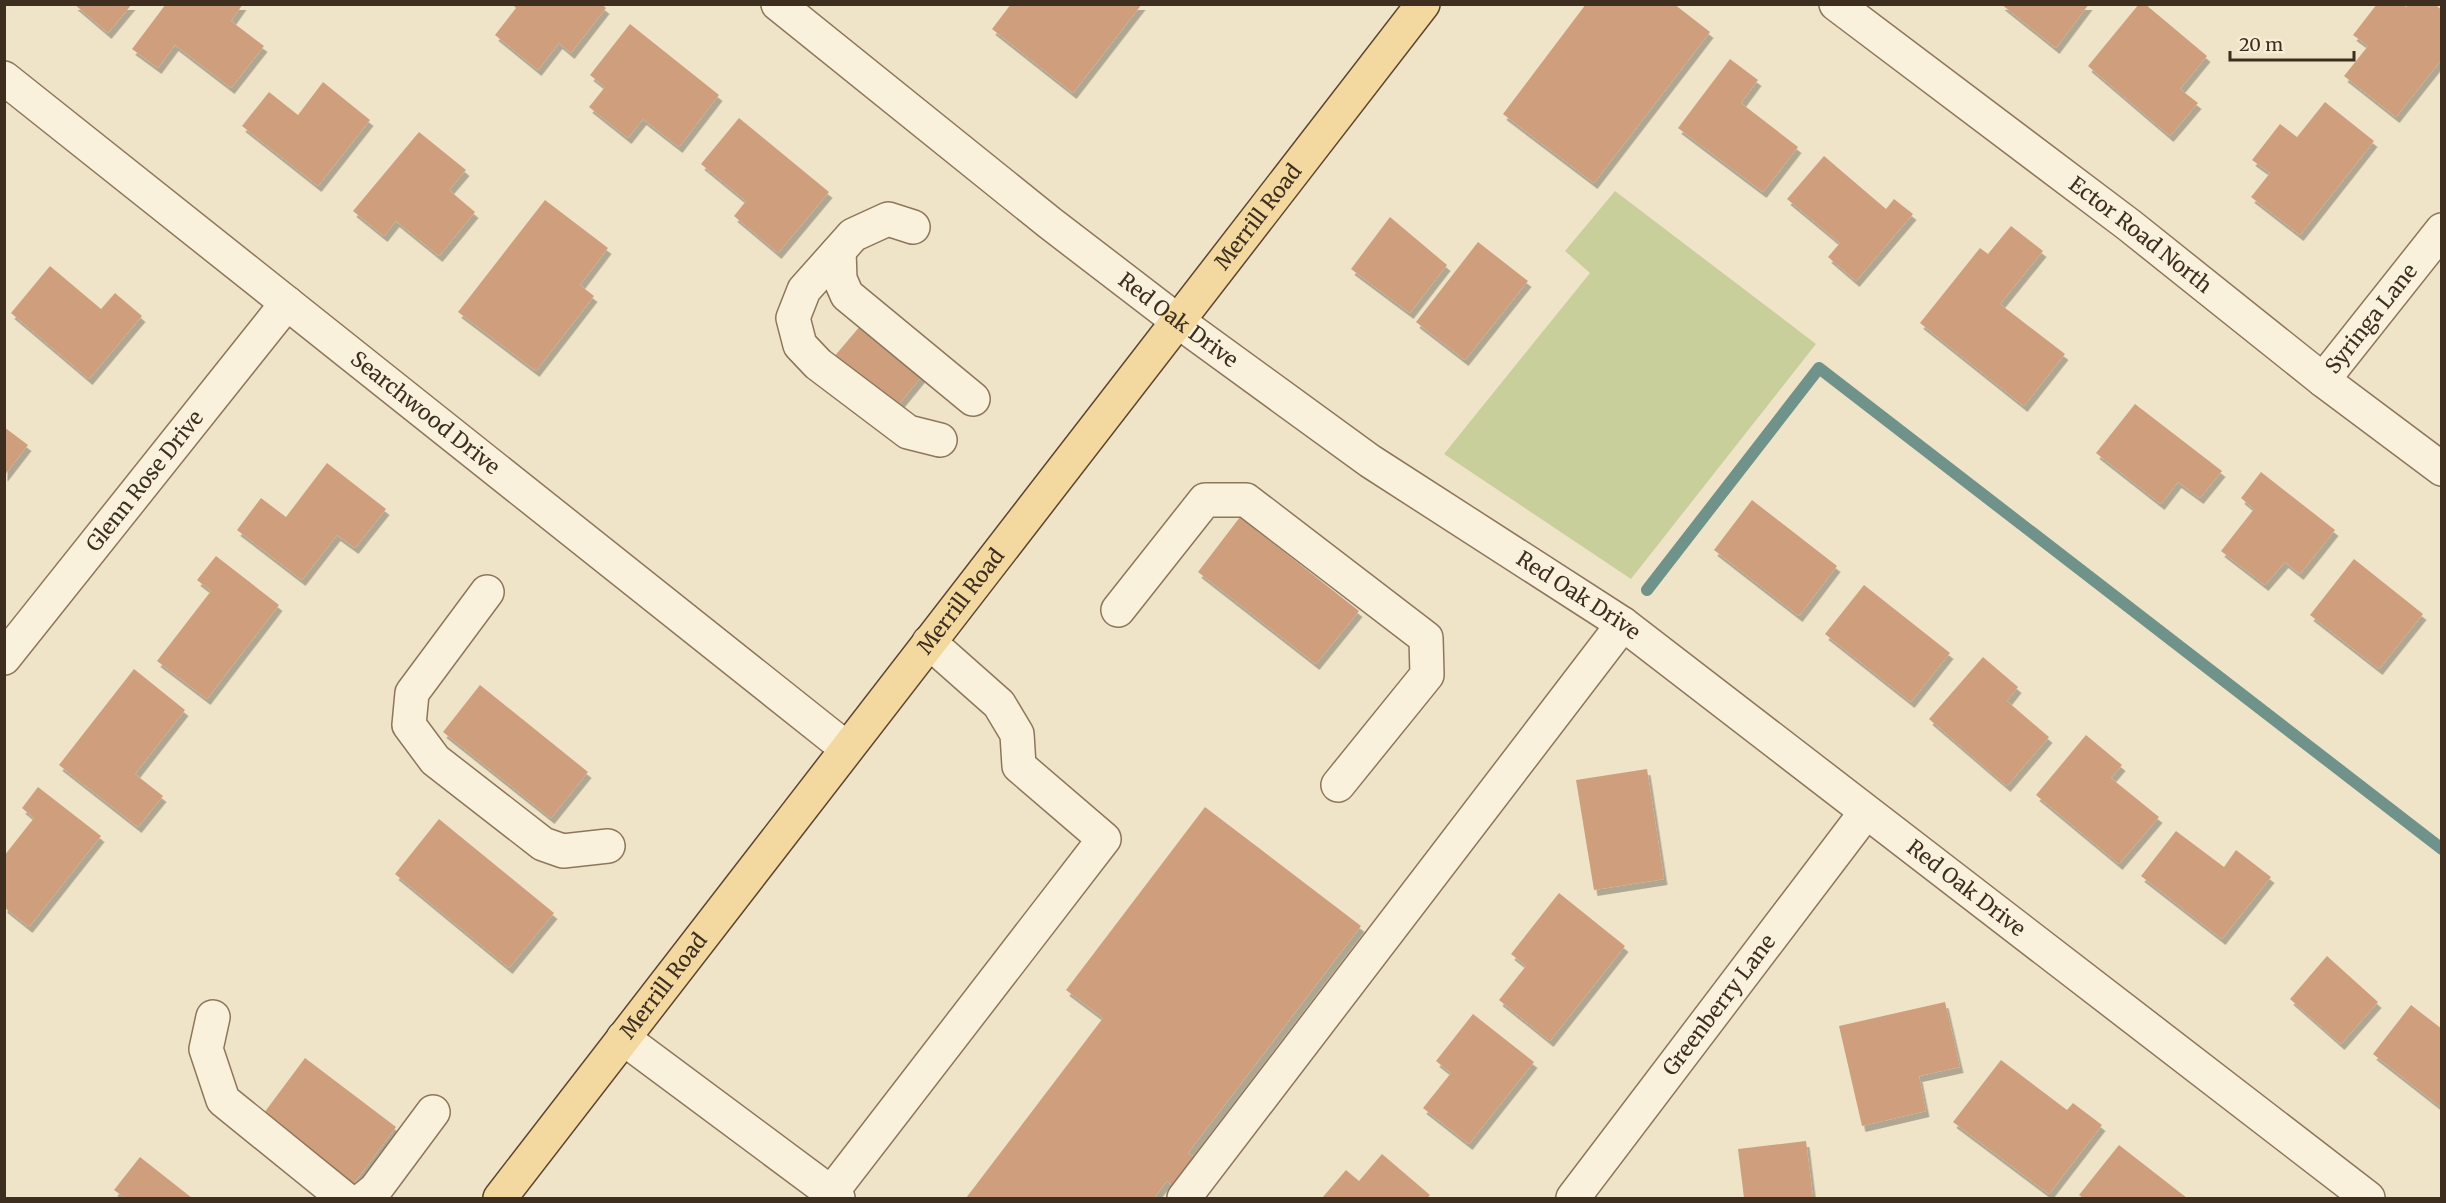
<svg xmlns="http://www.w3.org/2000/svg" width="2446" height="1203" font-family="Merriweather,serif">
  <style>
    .green { fill: #c9cf9b }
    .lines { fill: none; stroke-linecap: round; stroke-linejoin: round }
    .stream { stroke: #6f938a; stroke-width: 12 }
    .building { fill: #cf9f7d; filter: url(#shadow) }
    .minor-casing { stroke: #8d765c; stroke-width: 36 }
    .major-casing { stroke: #5b4430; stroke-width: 36 }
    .minor { stroke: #faf1dc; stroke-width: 33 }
    .major { stroke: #f3d9a0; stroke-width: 33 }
    .labels { text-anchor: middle; stroke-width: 6; stroke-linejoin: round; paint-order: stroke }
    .street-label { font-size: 21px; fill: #3d2e20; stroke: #f7eed8 }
  </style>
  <defs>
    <filter id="shadow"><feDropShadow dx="3.5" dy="6" stdDeviation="0" flood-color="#0004"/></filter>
  </defs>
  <rect width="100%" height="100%" fill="#f0e4c8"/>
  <!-- green -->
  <path class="green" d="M 1615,191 L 1816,344 L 1631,579 L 1444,454 L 1590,273 L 1565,251 Z"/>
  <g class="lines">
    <!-- stream -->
    <path class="stream" d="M 1647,590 L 1819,368 L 2442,849"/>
  </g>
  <!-- building -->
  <path class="building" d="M 74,4 L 132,4 L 108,33 Z
    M 166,4 L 243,4 L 231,21 L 264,46 L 231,88 L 175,45 L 158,68 L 132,49 Z
    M 512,4 L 601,4 L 606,8 L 571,53 L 559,43 L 538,70 L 495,35 L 516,8 Z
    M 1011,4 L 1142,4 L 1073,93 L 992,29 Z
    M 1586,4 L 1674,4 L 1710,32 L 1594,183 L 1503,114 Z
    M 2001,4 L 2089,4 L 2056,48 Z
    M 2139,4 L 2145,4 L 2207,56 L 2180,89 L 2198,103 L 2170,136 L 2088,66 Z
    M 2377,4 L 2403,4 L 2406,7 L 2408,4 L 2434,4 L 2442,10 L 2442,59 L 2396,117 L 2344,76 L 2368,46 L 2353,35 Z
    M 630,24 L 719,95 L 679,147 L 643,119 L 628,138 L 589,107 L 605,87 L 590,75 Z
    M 1730,59 L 1758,80 L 1741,103 L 1798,147 L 1763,192 L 1678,128 Z
    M 323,82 L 370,120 L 318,186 L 242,126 L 269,92 L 298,115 Z
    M 2325,102 L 2374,141 L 2300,235 L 2251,197 L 2270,173 L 2252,160 L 2280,124 L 2297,137 Z
    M 739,118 L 829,192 L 778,253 L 734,216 L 746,201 L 701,164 Z
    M 419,132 L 466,170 L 449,190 L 475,212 L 439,256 L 396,221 L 384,236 L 353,211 Z
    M 1824,156 L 1886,209 L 1894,199 L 1913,214 L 1856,281 L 1828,257 L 1840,243 L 1787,199 Z
    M 545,200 L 608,248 L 580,285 L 594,296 L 536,371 L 458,312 Z
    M 1390,217 L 1447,265 L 1410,313 L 1351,269 Z
    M 2011,226 L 2043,251 L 2000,304 L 2065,354 L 2024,406 L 1920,323 L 1980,248 L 1988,254 Z
    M 1478,242 L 1528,281 L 1465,360 L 1416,322 Z
    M 50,266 L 101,309 L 115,293 L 142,316 L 89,379 L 11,313 Z
    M 861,325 L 922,376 L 895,409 L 833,358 Z
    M 2135,404 L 2222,471 L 2200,498 L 2178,482 L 2161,504 L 2096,453 Z
    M 4,427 L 28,445 L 4,476 Z
    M 327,463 L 386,509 L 355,548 L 337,535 L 302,580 L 237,530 L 261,498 L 286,517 Z
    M 2261,472 L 2335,530 L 2300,574 L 2285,562 L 2265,585 L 2221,551 L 2254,509 L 2241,498 Z
    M 1752,500 L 1837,566 L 1799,616 L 1714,550 Z
    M 1240,517 L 1359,611 L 1316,664 L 1198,572 Z
    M 216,556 L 279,605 L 207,699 L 157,661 L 211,591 L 197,580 Z
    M 2354,559 L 2423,614 L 2379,669 L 2310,615 Z
    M 1864,585 L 1950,653 L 1911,702 L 1825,634 Z
    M 1983,657 L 2018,687 L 2007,701 L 2049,737 L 2007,786 L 1929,719 Z
    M 134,669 L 185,710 L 135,774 L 163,796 L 138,827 L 59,765 Z
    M 480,685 L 588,772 L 551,818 L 443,732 Z
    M 2086,735 L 2122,765 L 2111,778 L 2159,817 L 2119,864 L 2036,795 Z
    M 1647,769 L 1664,879 L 1594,890 L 1576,780 Z
    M 38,787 L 101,836 L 29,927 L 4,907 L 4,856 L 34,818 L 22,808 Z
    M 1205,807 L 1361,926 L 1188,1153 L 1196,1158 L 1174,1187 L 1167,1181 L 1154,1198 L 966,1198 L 1103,1018 L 1066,990 Z
    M 439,819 L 554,913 L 509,968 L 395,874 Z
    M 2176,831 L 2224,867 L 2236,850 L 2271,877 L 2222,939 L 2141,876 Z
    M 1559,893 L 1625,946 L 1550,1041 L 1499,1000 L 1526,966 L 1511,954 Z
    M 2327,956 L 2378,1002 L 2341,1044 L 2290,999 Z
    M 1945,1002 L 1960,1067 L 1919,1076 L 1926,1111 L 1862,1126 L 1839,1026 Z
    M 2411,1005 L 2442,1029 L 2442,1108 L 2373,1054 Z
    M 1473,1014 L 1534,1062 L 1469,1144 L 1423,1108 L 1451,1073 L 1436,1061 Z
    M 305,1058 L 396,1127 L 352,1186 L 261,1117 Z
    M 2001,1060 L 2067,1110 L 2073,1103 L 2102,1125 L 2049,1194 L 1953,1122 Z
    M 1806,1141 L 1813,1198 L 1744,1198 L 1738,1149 Z
    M 2119,1145 L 2187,1198 L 2083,1198 L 2079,1195 Z
    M 1382,1154 L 1430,1195 L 1427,1198 L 1322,1198 L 1346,1170 L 1359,1181 Z
    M 140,1157 L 192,1198 L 125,1198 L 114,1190 Z"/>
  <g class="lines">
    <!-- minor casing -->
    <g class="minor-casing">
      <g id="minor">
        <path id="s1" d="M 778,4 L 1050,223 L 1179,322 L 1370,461 L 1623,624 L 2368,1198"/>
        <path id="s2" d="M 1836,4 L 2129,225 L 2323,380 L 2442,469"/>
        <path id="s3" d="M 4,78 L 846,748"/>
        <path d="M 913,227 L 888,219 L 853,235 L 804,290 L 793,318 L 800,345 L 818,364 L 908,432 L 940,440"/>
        <path d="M 839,251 L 840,279 L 847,295 L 973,399"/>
        <path id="s4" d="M 2323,380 L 2442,230"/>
        <path d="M 487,592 L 412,693 L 409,725 L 435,760 L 543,844 L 563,851 L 608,846"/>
        <path d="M 1118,610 L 1205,500 L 1246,500 L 1426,638 L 1427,675 L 1338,785"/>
        <path id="s5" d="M 4,658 L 287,303"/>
        <path d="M 213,1017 L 206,1049 L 223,1100 L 344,1198"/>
        <path d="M 623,1038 L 838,1198"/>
        <path d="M 831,1193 L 1104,839 L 1019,766 L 1017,734 L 999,704 L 929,642"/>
        <path d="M 365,1198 L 375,1190 L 433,1112"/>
        <path d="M 1184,1198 L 1623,624"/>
        <path id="s6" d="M 1573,1198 L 1866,812"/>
      </g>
    </g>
    <!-- major casing -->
    <g class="major-casing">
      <g id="major">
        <path id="s7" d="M 500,1198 L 1423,4"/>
      </g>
    </g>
    <!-- minor -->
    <use href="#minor" class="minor"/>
    <!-- major -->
    <use href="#major" class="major"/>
  </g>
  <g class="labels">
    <!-- street labels -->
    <g class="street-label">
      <text dy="7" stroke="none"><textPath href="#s7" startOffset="1240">Merrill Road</textPath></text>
      <text dy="7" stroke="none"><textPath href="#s2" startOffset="382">Ector Road North</textPath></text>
      <text dy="7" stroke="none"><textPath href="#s4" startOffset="78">Syringa Lane</textPath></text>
      <text dy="7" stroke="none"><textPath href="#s1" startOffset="510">Red Oak Drive</textPath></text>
      <text dy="7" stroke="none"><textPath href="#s3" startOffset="538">Searchwood Drive</textPath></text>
      <text dy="7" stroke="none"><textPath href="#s5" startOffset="226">Glenn Rose Drive</textPath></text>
      <text dy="7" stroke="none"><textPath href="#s1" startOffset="996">Red Oak Drive</textPath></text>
      <text dy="7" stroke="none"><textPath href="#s7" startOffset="754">Merrill Road</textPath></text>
      <text dy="7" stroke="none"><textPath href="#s1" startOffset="1482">Red Oak Drive</textPath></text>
      <text dy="7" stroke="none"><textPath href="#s7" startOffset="268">Merrill Road</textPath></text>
      <text dy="7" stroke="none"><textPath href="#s6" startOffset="242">Greenberry Lane</textPath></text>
    </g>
  </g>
  <!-- border -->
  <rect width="2446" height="1203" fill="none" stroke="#3d2e20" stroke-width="12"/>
  <!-- scale -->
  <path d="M2230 51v9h124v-9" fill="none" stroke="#3d2e20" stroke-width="3"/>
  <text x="2239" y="51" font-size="18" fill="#3d2e20" stroke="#f7eed8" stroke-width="4.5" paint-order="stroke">20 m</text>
</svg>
